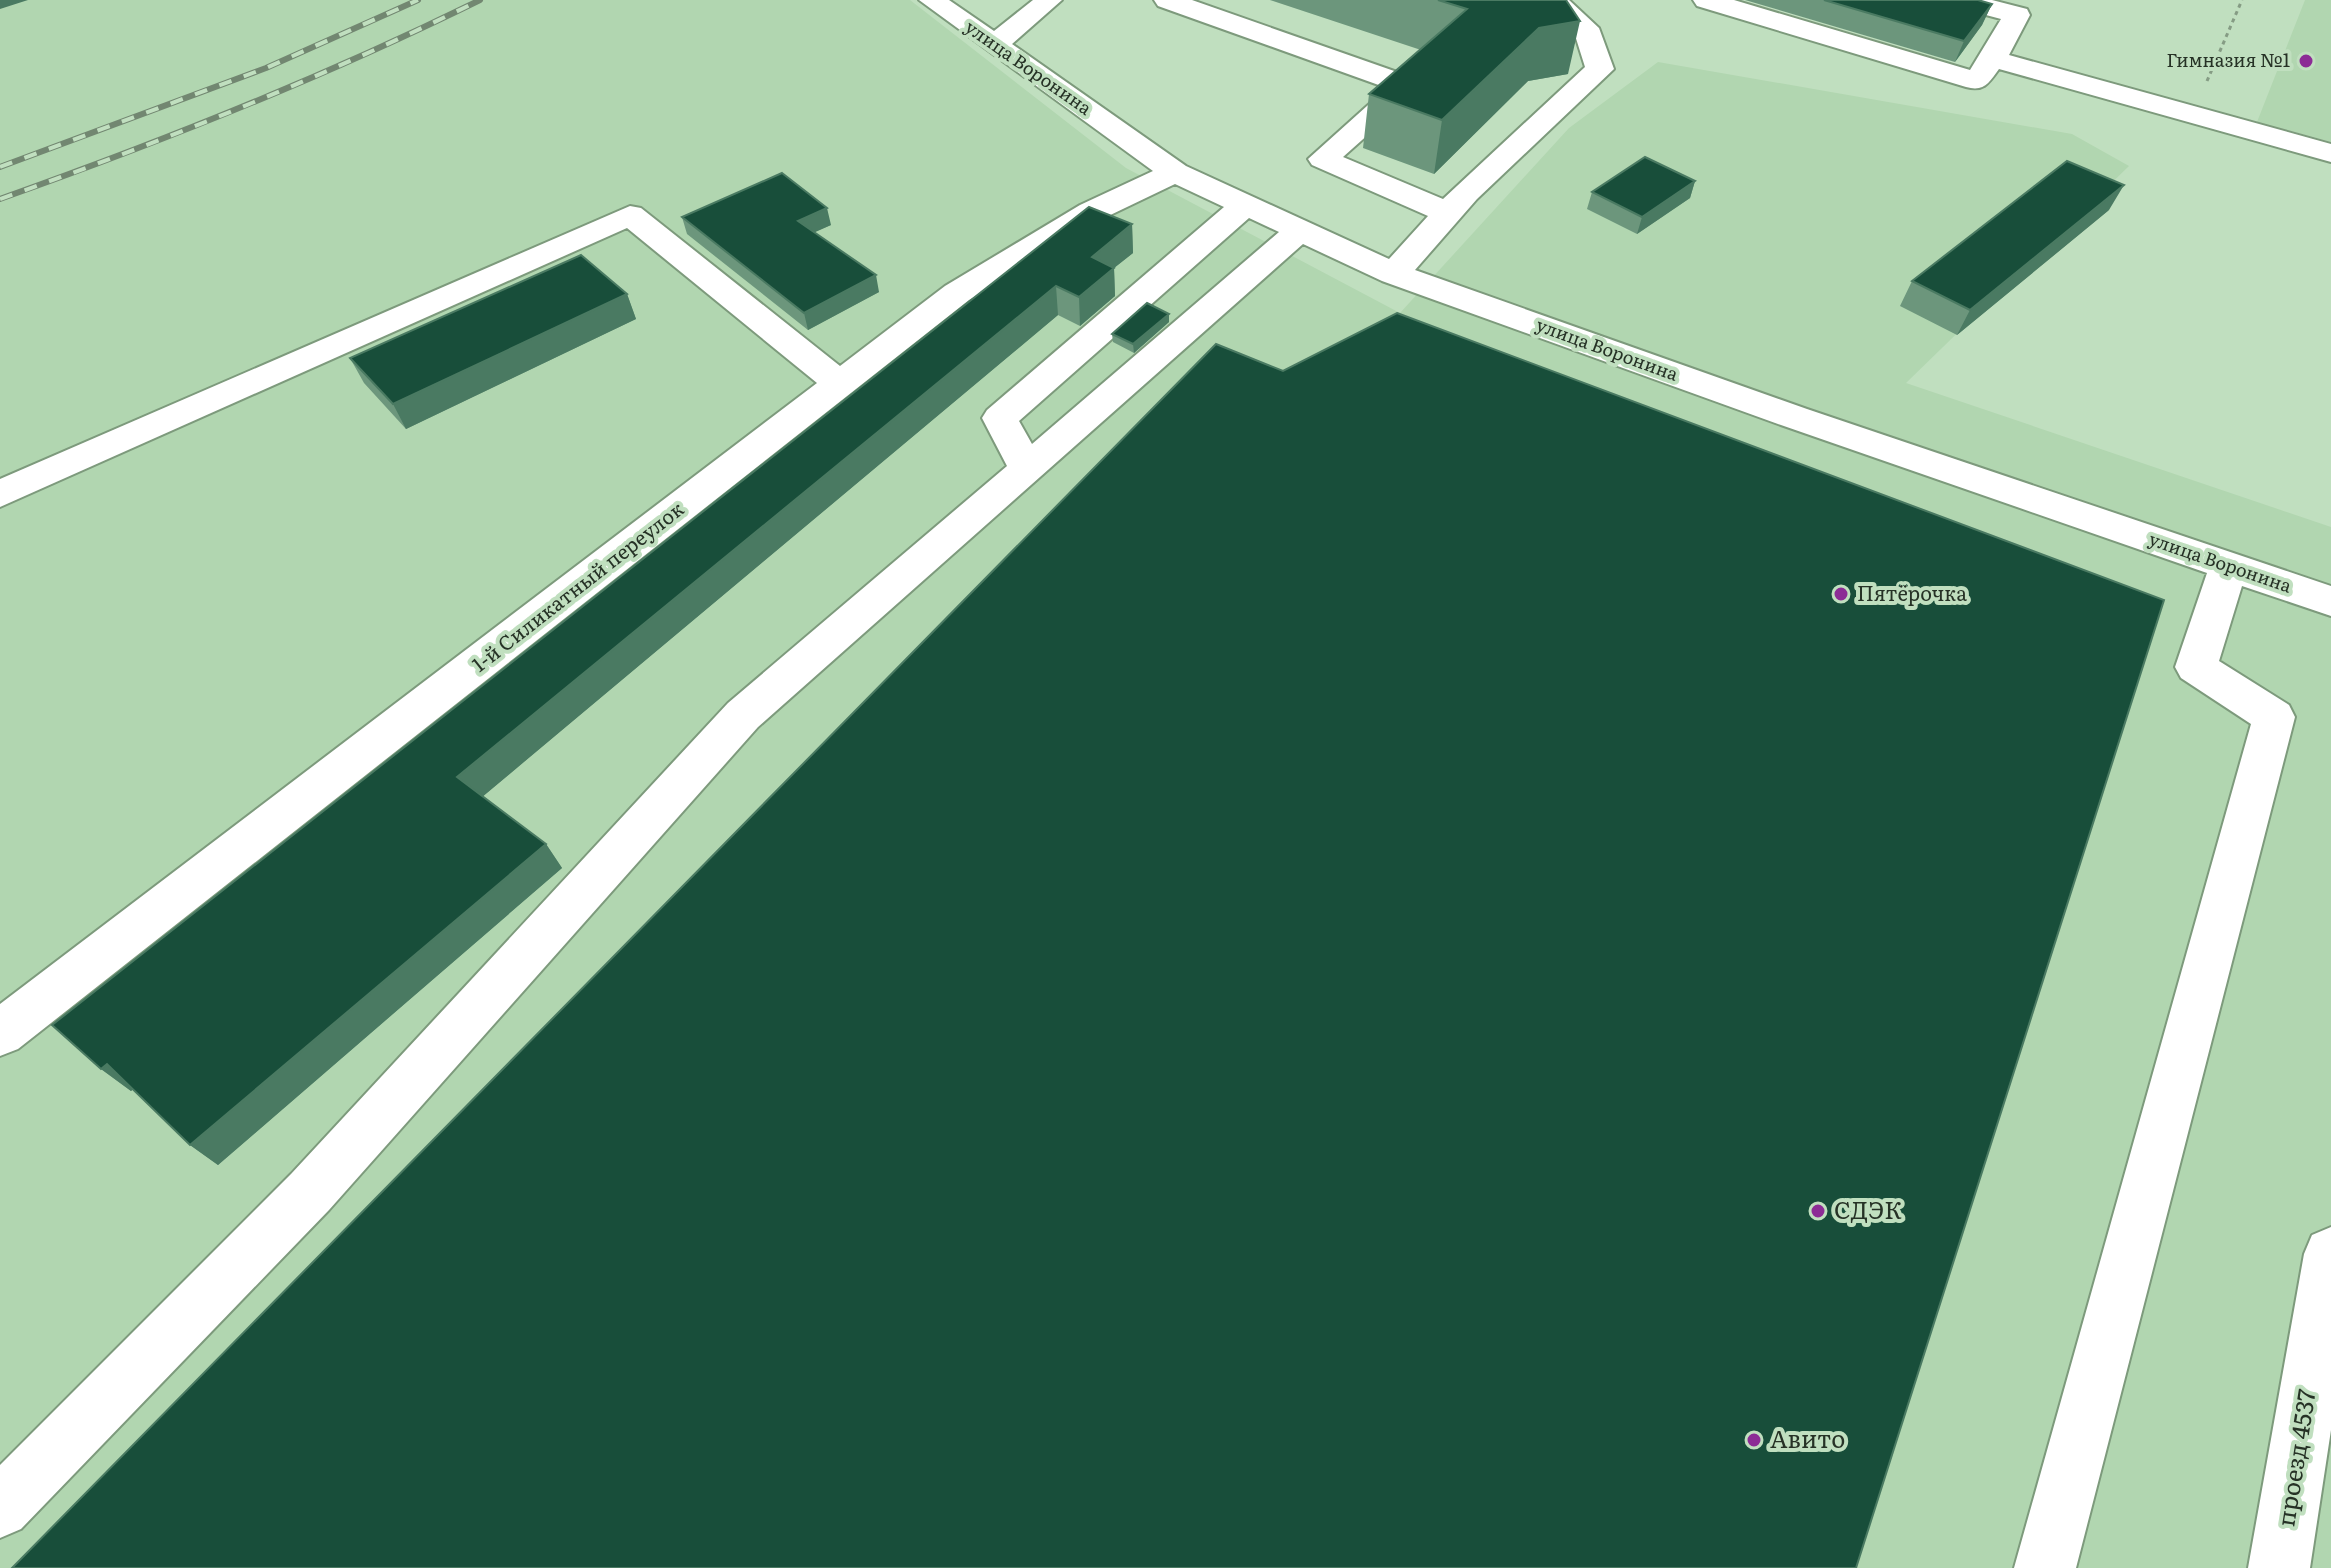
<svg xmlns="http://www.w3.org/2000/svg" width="2331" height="1568" font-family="Literata,serif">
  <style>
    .built { fill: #b1d6b0 }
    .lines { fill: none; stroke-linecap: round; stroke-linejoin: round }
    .minor-casing { stroke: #7d9a7c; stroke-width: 4 }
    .path { stroke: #859c84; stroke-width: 3; stroke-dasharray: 4 4; stroke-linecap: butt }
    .minor { fill: #fff; fill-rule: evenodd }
    .rail-casing { stroke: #728771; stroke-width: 6 }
    .rail { stroke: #c0dfbf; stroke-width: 4; stroke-dasharray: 13; stroke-linecap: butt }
    .wall { fill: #6c967c }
    .shaded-wall { fill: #4a7a62 }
    .building { fill: #184e3a; stroke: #4a7a62; stroke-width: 2 }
    .poi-dot { fill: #8c2c95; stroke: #c0dfbf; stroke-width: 3 }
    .labels { text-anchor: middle; stroke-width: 8; stroke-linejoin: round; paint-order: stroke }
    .far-poi-label { font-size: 18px; fill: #263226; stroke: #c0dfbf; text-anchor: end }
    .far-street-label { font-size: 18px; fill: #263226; stroke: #c0dfbf }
    .street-label { font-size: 20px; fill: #263226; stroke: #c0dfbf }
    .poi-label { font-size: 20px; fill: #263226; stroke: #c0dfbf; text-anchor: start }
    .near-poi-label { font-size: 24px; fill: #263226; stroke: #c0dfbf; text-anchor: start }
    .near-street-label { font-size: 24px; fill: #263226; stroke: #c0dfbf }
  </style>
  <rect width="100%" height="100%" fill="#c0dfbf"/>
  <!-- built -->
  <path class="built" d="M 0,0 L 910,0 L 1126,168 L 1400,313 L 1569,128 L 1658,62 L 2072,134 L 2129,166 L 1906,383 L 2331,527 L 2331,1568 L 0,1568 Z
    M 2305,0 L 2331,0 L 2331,142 L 2257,122 Z"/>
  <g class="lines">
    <!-- minor casing -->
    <g class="minor-casing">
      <path id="minor" d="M 919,0 L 949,0 L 994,31 L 1033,0 L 1062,0 L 1012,44 L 1186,166 L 1389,259 L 1428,216 L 1312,165 L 1308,159 L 1387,88 L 1158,6 L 1154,0 L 1192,0 L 1417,79 L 1421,85 L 1417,91 L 1343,157 L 1443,199 L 1585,67 L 1574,32 L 1539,0 L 1569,0 L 1599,28 L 1614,69 L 1477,199 L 1415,270 L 1807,409 L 2331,586 L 2331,616 L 2242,586 L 2219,661 L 2289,705 L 2295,717 L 2076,1568 L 2014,1568 L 2251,724 L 2181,678 L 2175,667 L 2207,573 L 1781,425 L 1382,281 L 1303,244 L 758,727 L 329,1210 L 21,1529 L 0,1538 L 0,1465 L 291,1174 L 728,703 L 1007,466 L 982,418 L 987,410 L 1224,207 L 1175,184 L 1102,219 L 969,300 L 18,1049 L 0,1056 L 0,1004 L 817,383 L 627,228 L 0,507 L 0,479 L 630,206 L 641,208 L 840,366 L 945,286 L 1080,205 L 1153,171 ZM 1249,218 L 1279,232 L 1032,444 L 1019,421 Z
        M 1693,0 L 1734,0 L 1970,70 L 2001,19 L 1952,6 L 1948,0 L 1992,0 L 2027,9 L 2030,15 L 2009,55 L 2331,144 L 2331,162 L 1999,69 C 1989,83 1984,92 1966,87 L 1697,6 Z
        M 2331,1227 L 2331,1430 L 2310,1568 L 2248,1568 L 2304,1254 L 2312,1235 Z"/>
    </g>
    <!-- path -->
    <path class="path" d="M 2207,81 L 2242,0"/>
    <!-- minor -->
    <use href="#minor" class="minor"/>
    <!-- rail casing -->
    <g class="rail-casing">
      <path id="rail" d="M 0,167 L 266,68 L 418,0
        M 0,199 C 164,141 324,77 480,0"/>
    </g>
    <!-- rail -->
    <use href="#rail" class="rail"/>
  </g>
  <!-- wall -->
  <path class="wall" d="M 1270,0 L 1566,0 L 1568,74 L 1528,81 L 1434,174 L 1363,148 L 1369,94 L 1421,50 Z
    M 1745,0 L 1978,0 L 1992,4 L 1982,25 L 1955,62 Z
    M 1695,181 L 1690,198 L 1637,234 L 1587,209 L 1592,192 Z
    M 2109,210 L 1957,335 L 1900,306 L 1912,281 Z
    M 682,217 L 831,225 L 814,232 L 879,292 L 808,330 L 687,234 Z
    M 1132,224 L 1133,253 L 1114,268 L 1115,296 L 1080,326 L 1058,315 L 483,796 L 546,844 L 562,868 L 218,1165 L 190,1145 L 133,1089 L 131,1091 L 101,1069 Z
    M 627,294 L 636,319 L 406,429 L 364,383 L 350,358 Z
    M 1169,314 L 1169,322 L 1134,353 L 1113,342 L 1112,334 Z"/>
  <!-- shaded-wall -->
  <path class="shaded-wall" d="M 0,0 L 28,0 L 0,9 Z
    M 1992,4 L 1982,25 L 1955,62 L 1964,41 Z
    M 1580,21 L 1568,74 L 1528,81 L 1434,174 L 1442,120 L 1539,28 Z
    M 1695,181 L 1690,198 L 1637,234 L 1642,217 Z
    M 2124,185 L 2109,210 L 1957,335 L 1970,310 Z
    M 827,208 L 831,225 L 802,238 L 798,221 Z
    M 1132,224 L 1133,253 L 1114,268 L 1115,296 L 1080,326 L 1079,297 L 1092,257 Z
    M 876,275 L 879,292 L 808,330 L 804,313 Z
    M 1056,286 L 1058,315 L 475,803 L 457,777 Z
    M 627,294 L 636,319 L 406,429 L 393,404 Z
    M 1169,314 L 1169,322 L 1134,353 L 1133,344 Z
    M 546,844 L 562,868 L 218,1165 L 190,1145 Z
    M 107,1064 L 137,1086 L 131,1091 L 101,1069 Z"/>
  <!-- building -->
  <path class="building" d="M 1438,0 L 1566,0 L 1580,21 L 1539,28 L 1442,120 L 1369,94 L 1467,9 Z
    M 1824,0 L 1978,0 L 1992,4 L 1964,41 Z
    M 1645,157 L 1695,181 L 1642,217 L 1592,192 Z
    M 2067,161 L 2124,185 L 1970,310 L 1912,281 Z
    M 782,173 L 827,208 L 798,221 L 876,275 L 804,313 L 682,217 Z
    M 1089,207 L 1132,224 L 1092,257 L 1114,268 L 1079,297 L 1056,286 L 457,777 L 546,844 L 190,1145 L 107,1064 L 101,1069 L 52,1025 Z
    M 581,255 L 627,294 L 393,404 L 350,358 Z
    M 1147,303 L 1169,314 L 1133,344 L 1112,334 Z
    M 1397,313 L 2164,600 L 1856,1568 L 12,1568 L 1216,344 L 1283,371 Z"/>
  <!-- markers -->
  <g class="poi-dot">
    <circle cx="2306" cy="61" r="8"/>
    <circle cx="1841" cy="594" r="8"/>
    <circle cx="1818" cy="1211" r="8"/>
    <circle cx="1754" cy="1440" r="8"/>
  </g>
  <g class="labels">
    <!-- far-poi labels -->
    <g class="far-poi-label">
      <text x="2290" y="67">Гимназия №1</text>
    </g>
    <!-- far-street labels -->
    <g class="far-street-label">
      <text transform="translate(1028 68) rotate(35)" y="6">улица Воронина</text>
      <text transform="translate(1607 350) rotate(20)" y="6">улица Воронина</text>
      <text transform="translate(2220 563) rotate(19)" y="6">улица Воронина</text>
    </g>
    <!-- street labels -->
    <g class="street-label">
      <text transform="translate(578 587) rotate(-38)" y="7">1-й Силикатный переулок</text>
    </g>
    <!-- poi labels -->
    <g class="poi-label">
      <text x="1857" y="601">Пятёрочка</text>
    </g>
    <!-- near-poi labels -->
    <g class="near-poi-label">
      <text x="1834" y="1219">СДЭК</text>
      <text x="1770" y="1448">Авито</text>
    </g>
    <!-- near-street labels -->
    <g class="near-street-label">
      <text transform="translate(2297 1458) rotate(-81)" y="8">проезд 4537</text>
    </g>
  </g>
</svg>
